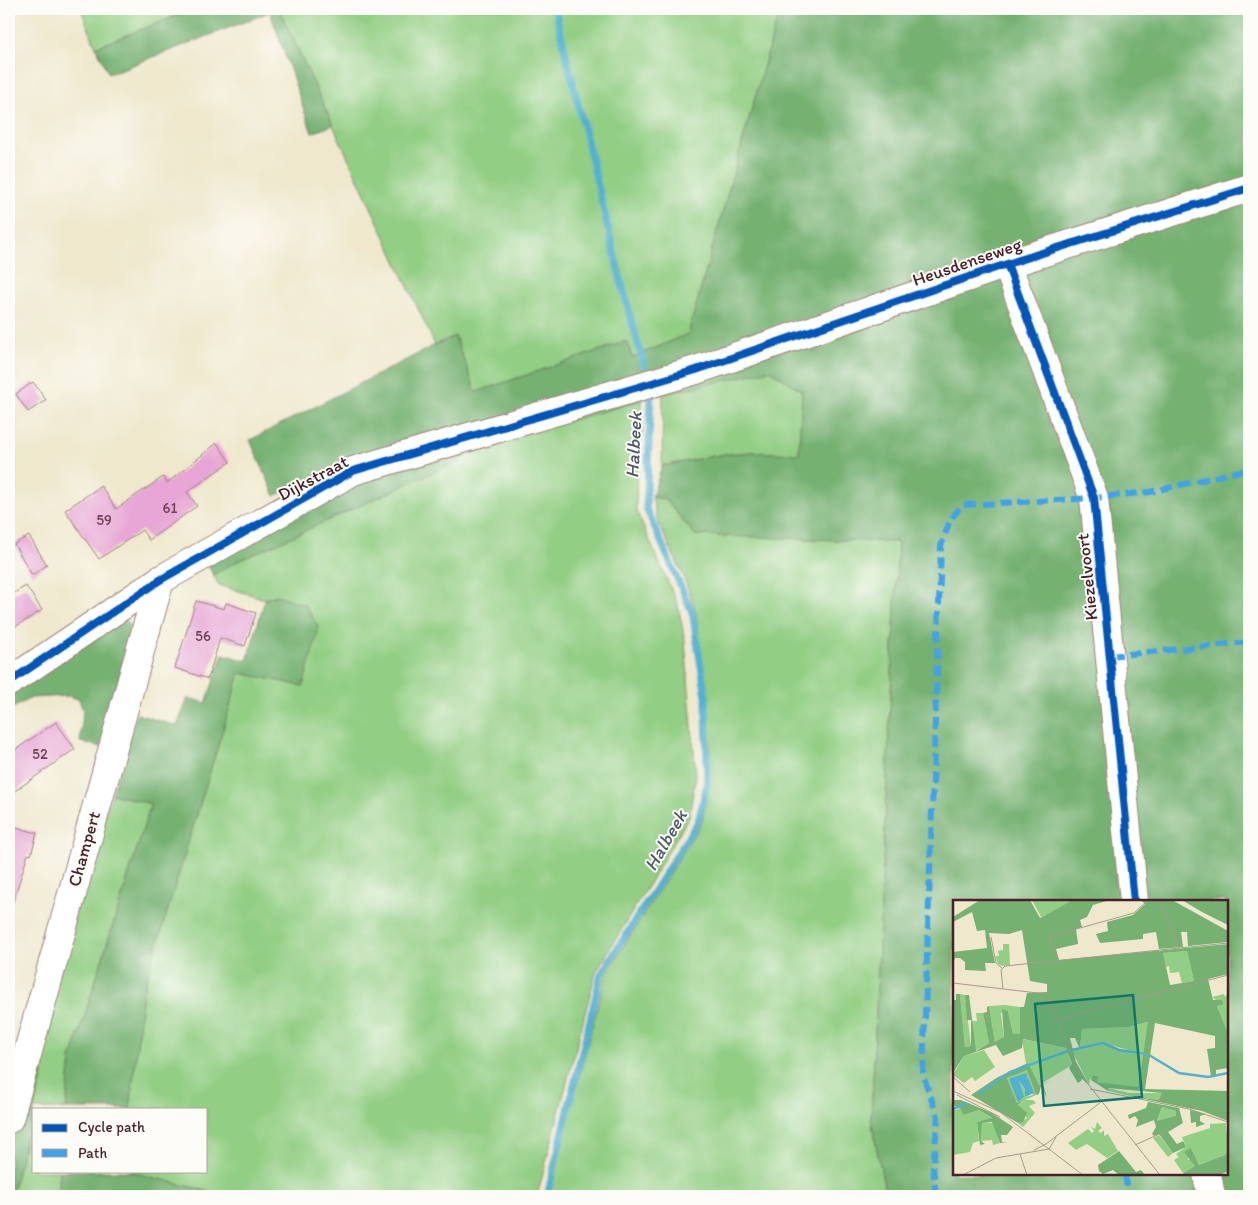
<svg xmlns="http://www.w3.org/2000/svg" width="1258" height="1205" font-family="Itim,sans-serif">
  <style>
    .green { fill: #92ce83; stroke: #6e7657 }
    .forest { fill: #75b171; stroke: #60684e; fill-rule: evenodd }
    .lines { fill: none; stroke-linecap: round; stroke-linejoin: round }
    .stream { stroke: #52b1d1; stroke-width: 7 }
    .building { fill: #e7a6d5 }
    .minor-casing { stroke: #9c847c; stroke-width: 30 }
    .minor { stroke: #fff; stroke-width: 28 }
    .quiet { stroke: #40a2eb; stroke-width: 6; stroke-dasharray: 12 6; stroke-linecap: butt }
    .cycleway-casing { stroke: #fdfcf7; stroke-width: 11 }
    .cycleway { stroke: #0057b8; stroke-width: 8 }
    .labels { text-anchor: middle; stroke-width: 4; stroke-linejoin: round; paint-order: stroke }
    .number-label { font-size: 15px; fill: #714156 }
    .street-label { font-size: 18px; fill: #4a1f2b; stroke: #fdfcf7 }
    .water-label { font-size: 19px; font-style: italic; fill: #4d596d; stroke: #fdfcf7 }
    .inset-river { fill: none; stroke: #52b1d1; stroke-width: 2.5 }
    .inset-road { fill: none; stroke: #ad988c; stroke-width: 1 }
    .view { fill: #0f766e; fill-opacity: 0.15; stroke: #0f766e; stroke-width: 2.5 }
    .inset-edge { fill: none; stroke: #4a1f2b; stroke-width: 2.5 }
  </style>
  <rect width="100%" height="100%" fill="#fdfcf7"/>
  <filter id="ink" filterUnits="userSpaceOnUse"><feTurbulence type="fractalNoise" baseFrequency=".02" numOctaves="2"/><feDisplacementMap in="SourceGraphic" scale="10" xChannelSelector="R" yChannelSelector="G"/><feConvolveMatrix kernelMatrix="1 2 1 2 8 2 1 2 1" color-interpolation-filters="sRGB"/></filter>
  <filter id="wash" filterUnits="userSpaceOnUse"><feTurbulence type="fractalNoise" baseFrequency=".0096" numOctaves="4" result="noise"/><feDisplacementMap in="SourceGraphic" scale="20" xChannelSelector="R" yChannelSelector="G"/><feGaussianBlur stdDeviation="1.12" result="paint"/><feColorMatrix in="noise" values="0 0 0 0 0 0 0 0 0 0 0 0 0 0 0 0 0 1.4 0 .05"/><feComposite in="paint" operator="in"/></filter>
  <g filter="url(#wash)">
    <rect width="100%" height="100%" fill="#efe8cd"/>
    <!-- green -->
    <path class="green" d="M 81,9 L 194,9 L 96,47 Z
      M 279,9 L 780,9 L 688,334 L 632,358 L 627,341 L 475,393 L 455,336 L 435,345 Z
      M 770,370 L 802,391 L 799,455 L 752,452 L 725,454 L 662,466 L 663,394 Z
      M 642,397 L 643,429 L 637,464 L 636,510 L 678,605 L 685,641 L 696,775 L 689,817 L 596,972 L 537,1196 L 227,1196 L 127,1171 L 206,1171 L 206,1109 L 130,1109 L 143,991 L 240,673 L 303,686 L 277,595 L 265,599 L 219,585 L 213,575 L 234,563 L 504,440 Z
      M 652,497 L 665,499 L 695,535 L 898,542 L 871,1119 L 886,1196 L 548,1196 L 606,974 L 702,822 L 709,784 L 710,745 L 696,611 L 683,575 L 657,520 Z
      M 112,794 L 151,804 L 71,1059 L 66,1109 L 34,1109 L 43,1074 L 33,1057 Z
      M 34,1109 L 34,1171 L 60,1171 L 58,1196 L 11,1196 Z"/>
    <!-- forest -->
    <path class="forest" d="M 194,9 L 279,9 L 333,125 L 312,133 L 270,12 L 109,74 L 96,47 Z
      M 780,9 L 1249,9 L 1249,1196 L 886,1196 L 871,1119 L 898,542 L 695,535 L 665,499 L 652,497 L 662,466 L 725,454 L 752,452 L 799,454 L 802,391 L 770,370 L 663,394 L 504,440 L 234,563 L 213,575 L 206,561 L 320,502 L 308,479 L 275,496 L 250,440 L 435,345 L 455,336 L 476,392 L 627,341 L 632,358 L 688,334 ZM 954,901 L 1227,901 L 1227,1174 L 954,1174 Z
      M 277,595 L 305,605 L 319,628 L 303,686 L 240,673 L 143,991 L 130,1109 L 66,1109 L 71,1059 L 151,804 L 112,794 L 137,714 L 177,726 L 188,698 L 206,703 L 223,654 L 247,661 L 265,599 Z
      M 125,619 L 130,626 L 128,644 L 101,747 L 80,742 L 83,711 L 79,699 L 69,696 L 31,698 L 9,710 L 9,695 Z
      M 33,1057 L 43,1074 L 11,1196 L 9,1196 L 9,1141 Z
      M 60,1171 L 127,1171 L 227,1196 L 58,1196 Z"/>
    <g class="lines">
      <!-- stream -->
      <path class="stream" d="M 555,9 L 623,289 L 644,366
        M 547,1196 L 601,974 L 698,821 L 707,785 L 706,697 L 692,612 L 646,508 L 651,398"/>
    </g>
    <g id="blocks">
      <!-- building -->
      <path class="building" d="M 33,382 L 46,400 L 28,412 L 16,394 Z
        M 217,443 L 230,462 L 187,492 L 197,506 L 149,540 L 142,530 L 99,559 L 65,510 L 101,486 L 116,509 L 163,477 L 167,483 Z
        M 29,536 L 47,565 L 32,575 L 14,544 Z
        M 26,586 L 42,610 L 9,631 L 9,596 Z
        M 196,601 L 224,609 L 226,603 L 256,613 L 245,646 L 220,638 L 208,679 L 175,668 Z
        M 56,722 L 75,749 L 9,795 L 9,754 Z
        M 9,825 L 37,833 L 31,855 L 28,854 L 13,902 L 9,901 Z"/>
    </g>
  </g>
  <g filter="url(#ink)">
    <use href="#blocks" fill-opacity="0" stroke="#9c847c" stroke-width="1"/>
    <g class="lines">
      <!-- minor casing -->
      <g class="minor-casing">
        <path id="minor" d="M 1007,264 L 1094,498 L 1134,901
          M 9,682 L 160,580 L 353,471 L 696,370 L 1007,264 L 1249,188
          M 9,1119 L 160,580
          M 1207,1174 L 1211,1196"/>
      </g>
      <!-- minor -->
      <use href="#minor" class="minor"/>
      <!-- quiet -->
      <path class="quiet" d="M 1110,656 L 1249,642
        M 1125,1174 L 1128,1196
        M 9,1194 L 16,1196
        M 936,1196 L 933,1167 L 938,1117 L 923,1075 L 941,546 L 950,520 L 962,505 L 1094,498 L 1150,492 L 1249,469"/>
      <!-- cycleway casing -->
      <g class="cycleway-casing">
        <path id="cycleway" d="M 1007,264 L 1094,498 L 1134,901
          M 9,682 L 160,580 L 353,471 L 696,370 L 1007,264 L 1249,188"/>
      </g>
      <!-- cycleway -->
      <use href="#cycleway" class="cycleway"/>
    </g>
  </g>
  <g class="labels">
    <!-- number labels -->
    <g class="number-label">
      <text x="170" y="513">61</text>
      <text x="104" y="525">59</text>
      <text x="203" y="641">56</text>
      <text x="40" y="759">52</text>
    </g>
    <!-- street labels -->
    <g class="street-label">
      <text transform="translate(967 262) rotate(-19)" y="6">Heusdenseweg</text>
      <text transform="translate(313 478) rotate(-28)" y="6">Dijkstraat</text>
      <text transform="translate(1087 577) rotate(-96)" y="6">Kiezelvoort</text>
      <text transform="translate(84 849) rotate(-74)" y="6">Champert</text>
    </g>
    <!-- water labels -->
    <g class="water-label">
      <text transform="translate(633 445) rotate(-87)" y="7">Halbeek</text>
      <text transform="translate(665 840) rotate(-60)" y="7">Halbeek</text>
    </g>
  </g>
  <!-- overview -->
  <g transform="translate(953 900)">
    <rect width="275" height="275" fill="#efe8cd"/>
    <path d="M 79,0 L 120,0 L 121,2 L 88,17 ZM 50,44 L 56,44 L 57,65 L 49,66 L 45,64 L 42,56 L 46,56 L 45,51 L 50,50 ZM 234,51 L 241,81 L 229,83 L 226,72 L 217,73 L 216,66 L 213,67 L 210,53 ZM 275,92 L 275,133 L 264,106 L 270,105 L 259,97 L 271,94 L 272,97 ZM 7,94 L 12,95 L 18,146 L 12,147 ZM 52,105 L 67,107 L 67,135 L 60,134 L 55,111 L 48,113 L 51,138 L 42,142 L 36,106 ZM 23,113 L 30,113 L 36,143 L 22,151 L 19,121 L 24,121 ZM 196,122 L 190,154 L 150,143 L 127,149 L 129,129 L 176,127 ZM 69,139 L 113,148 L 119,165 L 86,185 L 73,164 ZM 151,144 L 166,151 L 190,155 L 185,188 L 144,182 L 144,177 L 137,179 L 136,185 L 119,151 ZM 31,150 L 42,167 L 22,181 L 19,177 L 11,183 L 0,175 L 11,156 ZM 74,169 L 83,195 L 72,200 L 80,200 L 83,203 L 76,206 L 82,213 L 70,227 L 65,223 L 74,218 L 65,205 L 71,201 L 64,203 L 54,178 ZM 73,173 L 80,195 L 72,197 L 72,189 L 66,181 L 68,193 L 65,201 L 57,181 ZM 155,188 L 176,193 L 209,193 L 209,197 L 206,200 L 177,196 L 155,191 ZM 209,207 L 223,211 L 223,217 L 204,222 ZM 7,208 L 10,215 L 26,210 L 40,219 L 24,222 L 26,241 L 20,243 L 17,252 L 0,255 L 0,211 ZM 144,222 L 149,228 L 145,231 L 148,233 L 151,230 L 151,236 L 155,234 L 165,251 L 154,258 L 134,244 L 123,250 L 115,243 L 135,229 L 139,233 L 141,231 L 138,227 L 142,229 ZM 29,223 L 40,223 L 47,243 L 40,245 L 39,240 L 28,241 ZM 273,223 L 275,250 L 272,255 L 246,265 L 238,248 L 235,260 L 239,258 L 242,266 L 230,273 L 221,260 L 226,257 L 223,254 L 233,247 L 229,237 L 257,228 L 257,224 ZM 206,235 L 220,253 L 215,257 L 200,238 Z" fill="#92ce83" fill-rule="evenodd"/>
    <path d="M 27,0 L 77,0 L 87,18 L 120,0 L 157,0 L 140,5 L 134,17 L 127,20 L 129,27 L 123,29 L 125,44 L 103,49 L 106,60 L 275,44 L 275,74 L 255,79 L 260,100 L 269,100 L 270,105 L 264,106 L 275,133 L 275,168 L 263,170 L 263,175 L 258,176 L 254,149 L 262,148 L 262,136 L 202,123 L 192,189 L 275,191 L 275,221 L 249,211 L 177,196 L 206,200 L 209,193 L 155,188 L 155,191 L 138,180 L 140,176 L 145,176 L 144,182 L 185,187 L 195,122 L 176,127 L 129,129 L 127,149 L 122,138 L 117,138 L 123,162 L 136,185 L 128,178 L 129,180 L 125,183 L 116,168 L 119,164 L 113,148 L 70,139 L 69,148 L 50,156 L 43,145 L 11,156 L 0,173 L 0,100 L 3,100 L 3,94 L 7,94 L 12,147 L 18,146 L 18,120 L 14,120 L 12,95 L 16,95 L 23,151 L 36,143 L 30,113 L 34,112 L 34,107 L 36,106 L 42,142 L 51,137 L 49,109 L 55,111 L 60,134 L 67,134 L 67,107 L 71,107 L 74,93 L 94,92 L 94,84 L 77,81 L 69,30 L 56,34 L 36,33 L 42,63 L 32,63 L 33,71 L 12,70 L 12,62 L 7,58 L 2,58 L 0,64 L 0,52 L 34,48 L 32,30 L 24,31 L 19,12 L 0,22 L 0,17 ZM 234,51 L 241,81 L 217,85 L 210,53 ZM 188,0 L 219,0 L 275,31 L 275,42 L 235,46 L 234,32 L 228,32 L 230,47 L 206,49 L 203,32 L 190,34 L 190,39 L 147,43 L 143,34 L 155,31 L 154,22 L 180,15 L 192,4 ZM 229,0 L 275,0 L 275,25 L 249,12 ZM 75,163 L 86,185 L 99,180 L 90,184 L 94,198 L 88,186 L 86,194 L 83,195 L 74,170 L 54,178 L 64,203 L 71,200 L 65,205 L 74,213 L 70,222 L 65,223 L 18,195 L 45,177 ZM 0,200 L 8,200 L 39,213 L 60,227 L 54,235 L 48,235 L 49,242 L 54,242 L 47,243 L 39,222 L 29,223 L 28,241 L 32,244 L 27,245 L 24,222 L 39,218 L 26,210 L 10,215 L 7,208 L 0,205 ZM 195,202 L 226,208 L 230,223 L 215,232 L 224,244 L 230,241 L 233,247 L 220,253 L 206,234 L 201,236 L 199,234 L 203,227 L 201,220 L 183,227 L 185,220 L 182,216 L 176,219 L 175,215 L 193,208 ZM 209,207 L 223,211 L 223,216 L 204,221 ZM 237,210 L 253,214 L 247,216 L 247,221 L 252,224 L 243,227 L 243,222 L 238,223 ZM 238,248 L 246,265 L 272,255 L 275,250 L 275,274 L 273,272 L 266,275 L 232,275 L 230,273 L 242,266 L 231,252 ZM 166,251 L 183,272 L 188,270 L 192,275 L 166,275 L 160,270 L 150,274 L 146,271 L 145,265 Z" fill="#75b171" fill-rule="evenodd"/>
    <path d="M 73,173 L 81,193 L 72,197 L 72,189 L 66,181 L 71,197 L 65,202 L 56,179 Z" fill="#52b1d1"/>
    <path class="inset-river" d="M 119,150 L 150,143 L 166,150 L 193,154M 196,155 L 226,173 L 255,177 L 275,173M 25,194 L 57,172 L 115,151M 0,209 L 14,203"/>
    <path class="inset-road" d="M 206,0 L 226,48M 38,37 L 43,63 L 49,68M 106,61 L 97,41 L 98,36 L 181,13 L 195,0M 0,83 L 93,94 L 127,174 L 207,275M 50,89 L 48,70 L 52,66 L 275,43M 105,122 L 124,114 L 275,75M 0,177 L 17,192M 137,189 L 236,209 L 275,222M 0,191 L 47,212 L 130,275M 4,195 L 47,217M 182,245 L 213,231M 81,250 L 93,244 L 148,202M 67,254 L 74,275M 10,275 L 43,258 L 96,249 L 103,237"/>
    <path class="view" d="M 180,95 L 189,197 L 91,206 L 82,104 Z"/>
    <rect width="275" height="275" class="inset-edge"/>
  </g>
  <!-- margin -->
  <rect width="1258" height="1205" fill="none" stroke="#fdfcf7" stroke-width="30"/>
  <!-- legend -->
  <rect x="32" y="1108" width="175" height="65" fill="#fdfcf7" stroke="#b5a4a5"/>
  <rect x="42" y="1124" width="25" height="8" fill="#0057b8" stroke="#b5a4a5"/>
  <text x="78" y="1132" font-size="15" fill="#4a1f2b">Cycle path</text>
  <rect x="42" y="1149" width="25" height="8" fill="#40a2eb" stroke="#b5a4a5"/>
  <text x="78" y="1158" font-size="15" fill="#4a1f2b">Path</text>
</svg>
